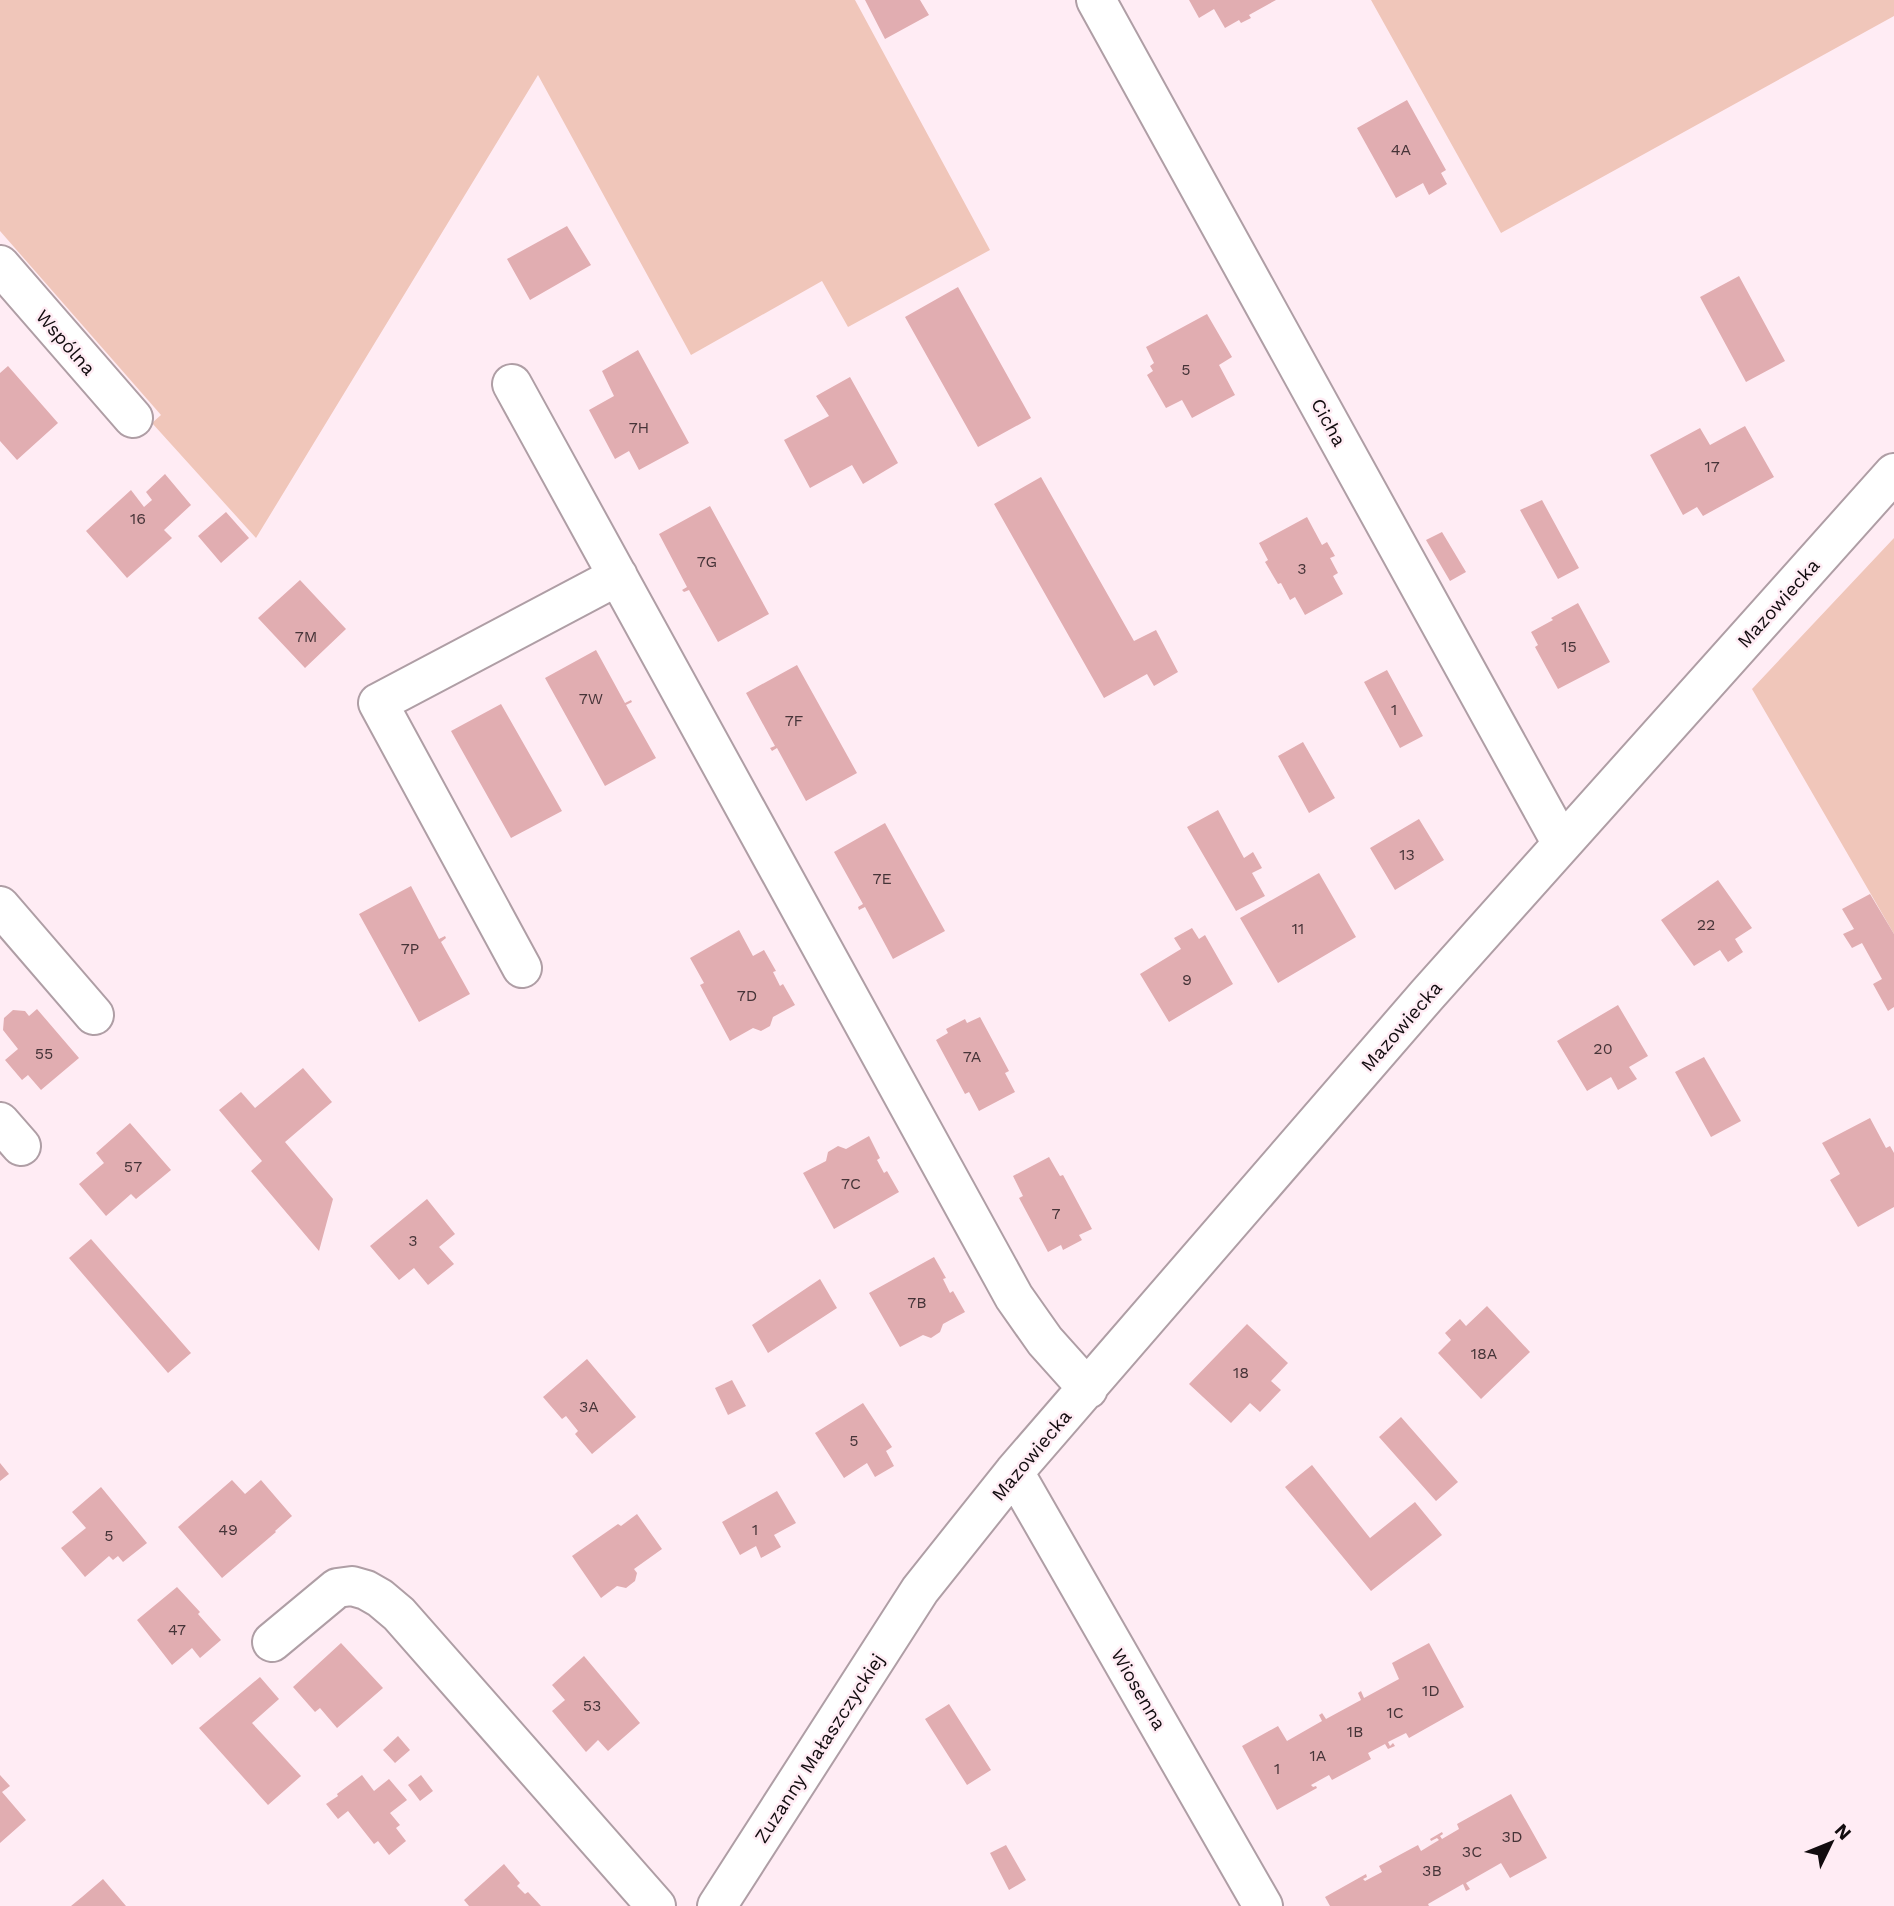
<svg xmlns="http://www.w3.org/2000/svg" width="1894" height="1906" font-family="'Work Sans',sans-serif">
  <style>
    .green { fill: #f0c6ba }
    .building { fill: #e1adb1 }
    .lines { fill: none; stroke-linecap: round; stroke-linejoin: round }
    .minor-casing { stroke: #af9ea5; stroke-width: 42 }
    .minor { stroke: #fff; stroke-width: 38 }
    .labels { text-anchor: middle; stroke-width: 5; stroke-linejoin: round; paint-order: stroke }
    .number-label { font-size: 16px; fill: #463438 }
    .street-label { font-size: 19px; fill: #120c0f; stroke: #ffecf4 }
  </style>
  <rect width="100%" height="100%" fill="#ffecf4"/>
  <!-- green -->
  <path class="green" d="M 0,0 L 855,0 L 990,250 L 848,327 L 822,281 L 691,355 L 538,75 L 256,538 L 152,423 L 161,415 L 0,231 Z
    M 1371,0 L 1894,0 L 1894,16 L 1501,233 Z
    M 1894,538 L 1894,934 L 1752,689 Z"/>
  <!-- building -->
  <path class="building" d="M 865,0 L 920,0 L 929,15 L 885,39 Z
    M 1189,0 L 1276,0 L 1249,15 L 1251,18 L 1241,23 L 1239,20 L 1225,28 L 1214,9 L 1199,18 Z
    M 1407,100 L 1446,170 L 1441,173 L 1447,184 L 1429,195 L 1423,183 L 1396,198 L 1357,128 Z
    M 567,226 L 591,265 L 530,300 L 507,259 Z
    M 1739,276 L 1785,361 L 1746,382 L 1700,297 Z
    M 958,287 L 1031,418 L 978,447 L 905,317 Z
    M 1207,314 L 1232,357 L 1219,365 L 1235,395 L 1192,418 L 1182,400 L 1166,408 L 1147,375 L 1153,371 L 1150,366 L 1154,363 L 1146,347 Z
    M 638,350 L 689,443 L 639,470 L 629,451 L 615,459 L 589,410 L 614,396 L 602,371 Z
    M 8,366 L 58,423 L 17,460 L 0,441 L 0,373 Z
    M 850,377 L 898,463 L 863,484 L 852,465 L 810,488 L 784,440 L 829,416 L 816,396 Z
    M 1745,426 L 1774,477 L 1703,516 L 1697,507 L 1683,515 L 1650,455 L 1700,428 L 1710,445 Z
    M 165,474 L 191,505 L 164,530 L 172,538 L 127,578 L 86,531 L 131,490 L 144,507 L 152,500 L 146,492 Z
    M 1041,477 L 1134,641 L 1156,630 L 1178,672 L 1154,686 L 1147,674 L 1104,698 L 994,504 Z
    M 1542,500 L 1579,568 L 1558,579 L 1520,510 Z
    M 710,506 L 769,614 L 718,642 L 689,590 L 684,592 L 682,590 L 687,587 L 659,534 Z
    M 226,512 L 249,538 L 221,563 L 198,536 Z
    M 1307,517 L 1322,545 L 1327,542 L 1335,556 L 1330,558 L 1338,573 L 1333,576 L 1343,594 L 1305,615 L 1295,597 L 1290,600 L 1281,583 L 1278,584 L 1265,562 L 1268,560 L 1259,543 Z
    M 1442,532 L 1466,572 L 1450,581 L 1426,540 Z
    M 300,580 L 346,629 L 305,668 L 258,618 Z
    M 1578,603 L 1610,662 L 1558,689 L 1535,647 L 1538,645 L 1531,632 L 1553,620 L 1551,618 Z
    M 596,650 L 625,703 L 631,700 L 632,702 L 626,705 L 656,758 L 605,786 L 545,678 Z
    M 797,665 L 857,773 L 806,801 L 777,748 L 772,751 L 770,748 L 775,746 L 746,693 Z
    M 1387,670 L 1423,736 L 1400,748 L 1364,682 Z
    M 501,704 L 562,811 L 511,838 L 451,731 Z
    M 1303,742 L 1335,798 L 1309,813 L 1278,756 Z
    M 1218,810 L 1244,858 L 1253,852 L 1262,868 L 1252,873 L 1265,896 L 1236,911 L 1187,827 Z
    M 1419,819 L 1444,860 L 1395,890 L 1370,848 Z
    M 885,823 L 945,931 L 893,959 L 865,907 L 859,910 L 858,907 L 863,904 L 834,852 Z
    M 1319,873 L 1356,937 L 1278,983 L 1240,918 Z
    M 1718,880 L 1752,928 L 1735,939 L 1743,952 L 1728,962 L 1720,950 L 1694,966 L 1661,920 Z
    M 411,886 L 439,939 L 445,936 L 446,938 L 441,942 L 470,994 L 419,1022 L 359,914 Z
    M 1870,894 L 1894,934 L 1894,1007 L 1888,1011 L 1873,984 L 1882,979 L 1862,943 L 1852,948 L 1843,934 L 1854,929 L 1842,909 Z
    M 1192,928 L 1199,939 L 1205,935 L 1233,984 L 1169,1022 L 1140,974 L 1181,949 L 1174,938 Z
    M 739,930 L 753,956 L 764,950 L 776,971 L 773,972 L 780,986 L 783,984 L 795,1005 L 773,1017 L 770,1026 L 761,1031 L 753,1028 L 730,1041 L 700,985 L 704,983 L 690,958 Z
    M 1618,1005 L 1648,1056 L 1629,1067 L 1637,1079 L 1618,1090 L 1611,1077 L 1587,1091 L 1557,1041 Z
    M 37,1009 L 79,1058 L 41,1090 L 28,1075 L 22,1080 L 5,1060 L 18,1049 L 3,1030 L 4,1018 L 13,1010 L 25,1011 L 29,1016 Z
    M 980,1017 L 1009,1071 L 1005,1073 L 1015,1092 L 979,1111 L 969,1092 L 965,1094 L 936,1040 L 948,1033 L 946,1029 L 965,1019 L 967,1023 Z
    M 1704,1057 L 1741,1121 L 1711,1137 L 1675,1072 Z
    M 303,1068 L 332,1102 L 285,1142 L 333,1199 L 319,1251 L 251,1171 L 262,1161 L 219,1110 L 241,1092 L 255,1108 Z
    M 1870,1118 L 1886,1148 L 1890,1146 L 1894,1153 L 1894,1207 L 1858,1227 L 1830,1180 L 1840,1174 L 1822,1143 Z
    M 130,1123 L 171,1170 L 136,1199 L 131,1194 L 106,1216 L 79,1184 L 104,1163 L 96,1153 Z
    M 869,1136 L 880,1158 L 877,1160 L 884,1173 L 887,1171 L 899,1192 L 834,1229 L 803,1173 L 826,1161 L 828,1152 L 838,1146 L 846,1149 Z
    M 1049,1157 L 1060,1176 L 1063,1175 L 1092,1229 L 1079,1235 L 1082,1240 L 1063,1250 L 1061,1245 L 1048,1252 L 1019,1198 L 1023,1196 L 1013,1176 Z
    M 427,1199 L 455,1234 L 439,1247 L 454,1264 L 428,1285 L 414,1268 L 399,1280 L 370,1246 Z
    M 91,1239 L 191,1353 L 168,1373 L 69,1258 Z
    M 934,1257 L 946,1278 L 943,1279 L 950,1293 L 953,1291 L 965,1312 L 943,1324 L 940,1332 L 931,1338 L 923,1335 L 900,1347 L 869,1293 Z
    M 820,1279 L 837,1308 L 768,1353 L 752,1325 Z
    M 1487,1306 L 1530,1352 L 1481,1399 L 1438,1353 L 1451,1340 L 1445,1333 L 1460,1319 L 1466,1326 Z
    M 1247,1324 L 1288,1363 L 1271,1381 L 1281,1390 L 1260,1412 L 1250,1403 L 1231,1423 L 1189,1384 Z
    M 587,1359 L 636,1417 L 592,1454 L 575,1434 L 578,1431 L 566,1416 L 562,1419 L 543,1397 Z
    M 732,1380 L 746,1406 L 728,1415 L 715,1388 Z
    M 863,1403 L 892,1447 L 886,1451 L 894,1466 L 875,1477 L 867,1463 L 844,1478 L 815,1433 Z
    M 1401,1417 L 1458,1482 L 1436,1501 L 1379,1437 Z
    M 0,1463 L 9,1474 L 0,1481 Z
    M 1312,1465 L 1370,1538 L 1415,1502 L 1442,1535 L 1371,1591 L 1285,1487 Z
    M 232,1480 L 245,1494 L 261,1480 L 292,1516 L 275,1531 L 276,1532 L 222,1578 L 178,1527 Z
    M 101,1487 L 147,1543 L 123,1562 L 118,1556 L 113,1560 L 109,1556 L 85,1577 L 61,1548 L 86,1528 L 72,1512 Z
    M 777,1491 L 796,1523 L 774,1535 L 781,1547 L 761,1558 L 756,1546 L 740,1555 L 722,1522 Z
    M 637,1514 L 662,1549 L 634,1569 L 637,1573 L 635,1581 L 626,1588 L 617,1586 L 601,1598 L 572,1556 L 618,1524 L 621,1526 Z
    M 177,1587 L 200,1612 L 198,1614 L 221,1640 L 200,1658 L 192,1648 L 172,1665 L 137,1620 Z
    M 341,1643 L 383,1688 L 337,1728 L 320,1708 L 315,1712 L 293,1687 Z
    M 1429,1643 L 1464,1707 L 1409,1738 L 1406,1733 L 1388,1742 L 1390,1746 L 1393,1743 L 1395,1746 L 1388,1749 L 1385,1744 L 1368,1753 L 1371,1759 L 1332,1780 L 1329,1775 L 1311,1785 L 1313,1787 L 1316,1786 L 1317,1788 L 1277,1810 L 1242,1746 L 1278,1726 L 1287,1741 L 1322,1721 L 1319,1715 L 1321,1714 L 1322,1713 L 1326,1719 L 1361,1700 L 1358,1693 L 1361,1691 L 1364,1698 L 1399,1679 L 1392,1663 Z
    M 584,1656 L 640,1723 L 608,1751 L 598,1740 L 586,1752 L 552,1711 L 565,1700 L 552,1685 Z
    M 260,1677 L 279,1699 L 252,1723 L 301,1776 L 268,1805 L 199,1728 Z
    M 949,1704 L 991,1770 L 967,1785 L 925,1719 Z
    M 398,1736 L 410,1750 L 395,1763 L 383,1750 Z
    M 0,1775 L 10,1786 L 2,1792 L 26,1820 L 0,1843 Z
    M 362,1775 L 374,1791 L 389,1779 L 407,1800 L 390,1813 L 400,1825 L 396,1828 L 406,1841 L 389,1855 L 378,1841 L 374,1844 L 348,1811 L 338,1819 L 326,1804 L 338,1796 L 337,1794 Z
    M 421,1775 L 433,1791 L 420,1801 L 408,1785 Z
    M 1511,1794 L 1547,1858 L 1510,1878 L 1501,1863 L 1466,1883 L 1470,1889 L 1466,1891 L 1463,1884 L 1428,1904 L 1429,1906 L 1330,1906 L 1325,1897 L 1366,1874 L 1367,1877 L 1363,1879 L 1365,1881 L 1382,1872 L 1379,1866 L 1418,1845 L 1421,1851 L 1439,1840 L 1437,1838 L 1431,1841 L 1430,1839 L 1442,1832 L 1443,1834 L 1440,1836 L 1442,1839 L 1459,1829 L 1457,1824 Z
    M 1006,1845 L 1026,1880 L 1009,1890 L 990,1853 Z
    M 504,1864 L 520,1883 L 517,1886 L 525,1894 L 528,1892 L 541,1906 L 469,1906 L 464,1900 Z
    M 103,1879 L 126,1906 L 71,1906 L 82,1897 Z"/>
  <g class="lines">
    <!-- minor casing -->
    <g class="minor-casing">
      <path id="minor" d="M 1096,0 L 1562,844
        M 0,265 L 133,418
        M 512,384 L 1014,1297 L 1045,1341 L 1088,1389
        M 0,906 L 94,1015
        M 522,968 L 378,703 L 618,576
        M 0,1122 L 21,1146
        M 1014,1472 L 1263,1906
        M 272,1642 L 337,1588 L 352,1586 L 366,1590 L 380,1598 L 399,1614 L 656,1906
        M 717,1906 L 920,1590 L 1014,1472 L 1427,995 L 1894,473"/>
    </g>
    <!-- minor -->
    <use href="#minor" class="minor"/>
  </g>
  <g class="labels">
    <!-- number labels -->
    <g class="number-label">
      <text x="1401" y="155">4A</text>
      <text x="1186" y="375">5</text>
      <text x="639" y="433">7H</text>
      <text x="1712" y="472">17</text>
      <text x="138" y="524">16</text>
      <text x="707" y="567">7G</text>
      <text x="1302" y="574">3</text>
      <text x="306" y="642">7M</text>
      <text x="1569" y="652">15</text>
      <text x="591" y="704">7W</text>
      <text x="1394" y="715">1</text>
      <text x="794" y="726">7F</text>
      <text x="1407" y="860">13</text>
      <text x="882" y="884">7E</text>
      <text x="1706" y="930">22</text>
      <text x="1298" y="934">11</text>
      <text x="410" y="954">7P</text>
      <text x="1187" y="985">9</text>
      <text x="747" y="1001">7D</text>
      <text x="1603" y="1054">20</text>
      <text x="44" y="1059">55</text>
      <text x="972" y="1062">7A</text>
      <text x="133" y="1172">57</text>
      <text x="851" y="1189">7C</text>
      <text x="1056" y="1219">7</text>
      <text x="413" y="1246">3</text>
      <text x="917" y="1308">7B</text>
      <text x="1484" y="1359">18A</text>
      <text x="1241" y="1378">18</text>
      <text x="589" y="1412">3A</text>
      <text x="854" y="1446">5</text>
      <text x="228" y="1535">49</text>
      <text x="755" y="1535">1</text>
      <text x="109" y="1541">5</text>
      <text x="177" y="1635">47</text>
      <text x="1431" y="1696">1D</text>
      <text x="592" y="1711">53</text>
      <text x="1395" y="1718">1C</text>
      <text x="1355" y="1737">1B</text>
      <text x="1318" y="1761">1A</text>
      <text x="1277" y="1774">1</text>
      <text x="1512" y="1842">3D</text>
      <text x="1472" y="1857">3C</text>
      <text x="1432" y="1876">3B</text>
    </g>
    <!-- street labels -->
    <g class="street-label">
      <text transform="translate(66 342) rotate(49)" y="7">Wspólna</text>
      <text transform="translate(1329 422) rotate(61)" y="7">Cicha</text>
      <text transform="translate(1778 603) rotate(-48)" y="7">Mazowiecka</text>
      <text transform="translate(1401 1026) rotate(-49)" y="7">Mazowiecka</text>
      <text transform="translate(1031 1455) rotate(-50)" y="7">Mazowiecka</text>
      <text transform="translate(1139 1689) rotate(60)" y="7">Wiosenna</text>
      <text transform="translate(819 1748) rotate(-57)" y="7">Zuzanny Małaszczyckiej</text>
    </g>
  </g>
  <!-- north arrow -->
  <g transform="translate(1831 1843) rotate(47)" stroke="#ffecf4" stroke-width="5" paint-order="stroke">
  <path d="M0-5L12 26L0 18L-12 26Z" fill="#120c0f"/>
  <text y="-10" font-size="19" font-weight="bold" text-anchor="middle" fill="#120c0f">N</text>
  </g>
</svg>
